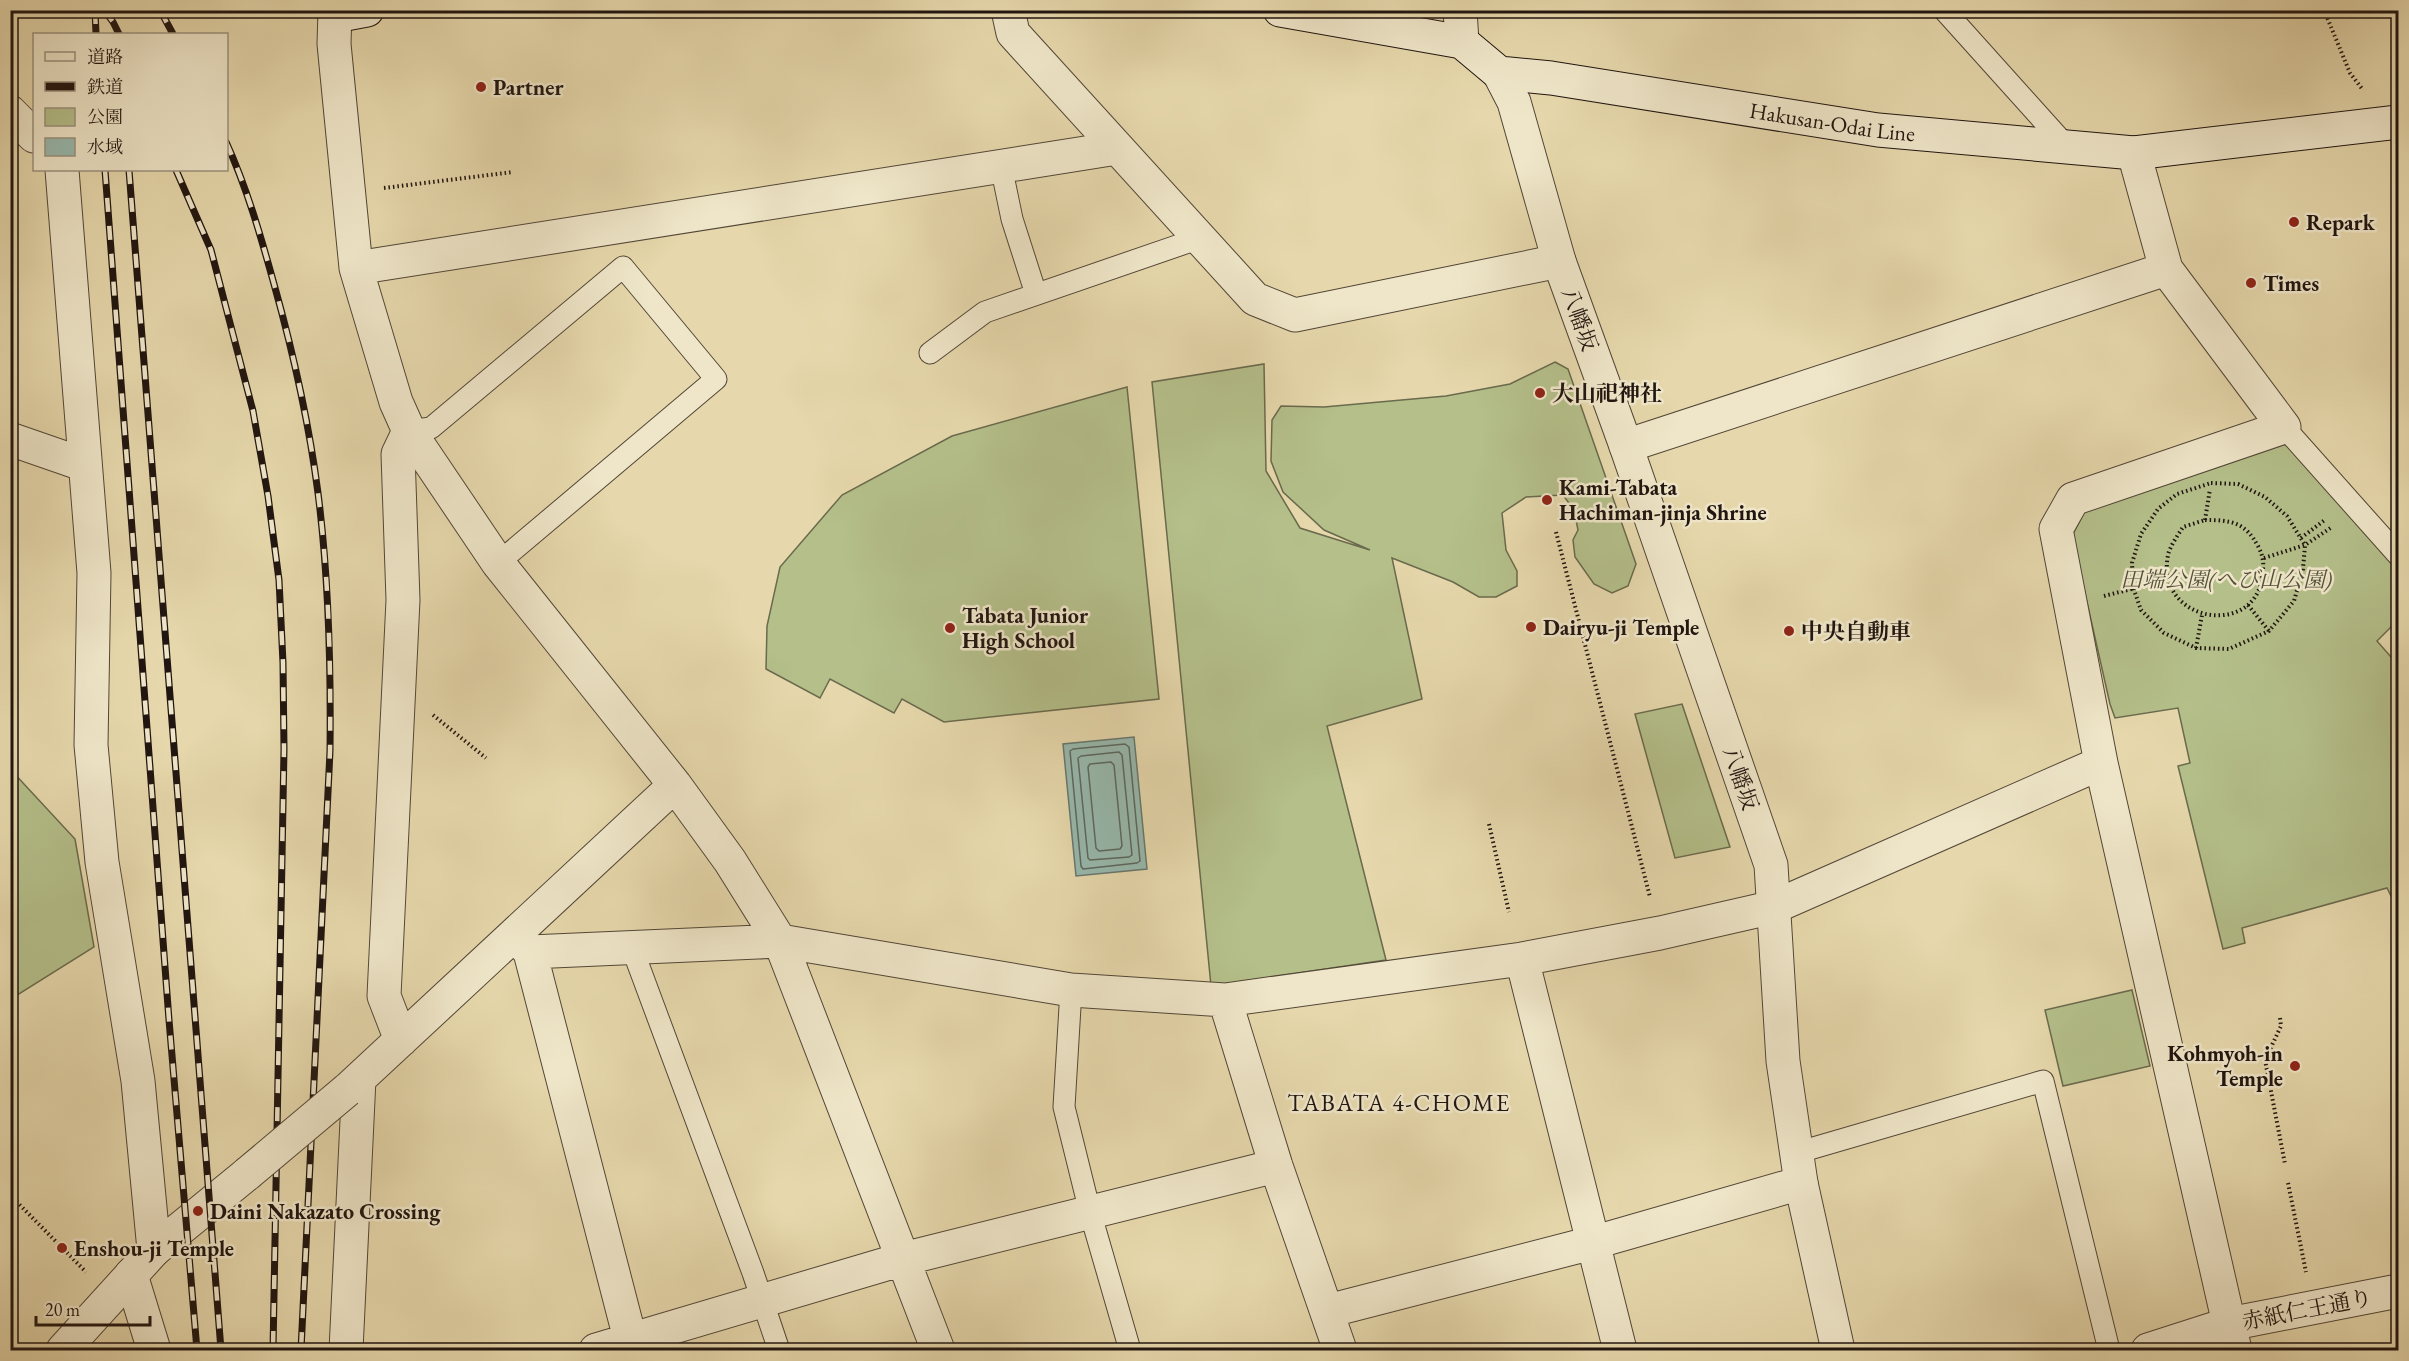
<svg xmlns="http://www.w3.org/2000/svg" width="2409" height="1361" font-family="'EB Garamond','Noto Serif JP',serif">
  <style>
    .green { fill: #b4bf8a; stroke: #6a6a4d; stroke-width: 1.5 }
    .water { fill: #97b9ae; stroke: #67776f; stroke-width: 1.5 }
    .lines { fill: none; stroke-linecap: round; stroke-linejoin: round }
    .shore { stroke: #5c675f; stroke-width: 1.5 }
    .service-casing { stroke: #524637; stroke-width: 23 }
    .minor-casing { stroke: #524637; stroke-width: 35 }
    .tertiary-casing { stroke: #524637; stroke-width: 35 }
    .secondary-casing { stroke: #201510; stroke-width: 35 }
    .path { stroke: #201510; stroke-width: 4; stroke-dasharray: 1.5 3; stroke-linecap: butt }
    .service { stroke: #efe6c9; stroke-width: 21 }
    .minor { stroke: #efe6c9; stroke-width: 33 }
    .tertiary { stroke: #efe6c9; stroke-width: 33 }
    .secondary { stroke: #efe6c9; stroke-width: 33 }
    .rail-casing { stroke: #201510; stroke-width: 7 }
    .rail { stroke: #efe6c9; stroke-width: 4.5; stroke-dasharray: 14; stroke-linecap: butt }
    .minor-bridge-casing { stroke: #524637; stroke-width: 35; stroke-linecap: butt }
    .minor-bridge { stroke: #efe6c9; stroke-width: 33 }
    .poi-dot { fill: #8f2418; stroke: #efe6c9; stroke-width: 2 }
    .labels { text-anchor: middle; stroke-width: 5; stroke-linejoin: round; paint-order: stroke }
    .poi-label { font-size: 22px; font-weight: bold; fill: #201510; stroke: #efe6c9; text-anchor: start }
    .street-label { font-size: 22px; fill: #201510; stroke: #efe6c9 }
    .park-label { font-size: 22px; font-style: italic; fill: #54503b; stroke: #efe6c9 }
    .neighbourhood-label { font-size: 24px; letter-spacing: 1.5px; fill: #201510; stroke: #efe6c9 }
  </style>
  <rect width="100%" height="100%" fill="#e6d8ac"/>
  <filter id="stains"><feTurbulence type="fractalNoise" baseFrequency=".00333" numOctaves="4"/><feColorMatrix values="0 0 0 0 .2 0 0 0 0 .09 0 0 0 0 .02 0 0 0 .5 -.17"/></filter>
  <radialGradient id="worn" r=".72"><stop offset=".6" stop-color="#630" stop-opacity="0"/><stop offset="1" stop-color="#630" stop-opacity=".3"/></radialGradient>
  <!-- green -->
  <path class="green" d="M 1555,362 L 1568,369 L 1636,564 L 1628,586 L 1612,593 L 1594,584 L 1575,557 L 1573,540 L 1578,530 L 1574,510 L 1563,495 L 1526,497 L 1502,513 L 1506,550 L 1517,571 L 1517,586 L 1496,597 L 1479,597 L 1453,582 L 1392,558 L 1422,699 L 1327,726 L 1386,960 L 1211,986 L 1152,382 L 1264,364 L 1266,471 L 1300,528 L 1370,550 L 1324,530 L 1283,492 L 1271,461 L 1272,420 L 1281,406 L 1324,407 L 1446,396 L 1510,384 Z
    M 1127,387 L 1159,699 L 944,722 L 902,699 L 894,713 L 830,679 L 820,698 L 766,669 L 767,626 L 780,567 L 842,495 L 952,436 Z
    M 2284,442 L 2398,570 L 2398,620 L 2377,641 L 2398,665 L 2398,910 L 2387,888 L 2242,928 L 2245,943 L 2223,949 L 2178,766 L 2190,763 L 2178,708 L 2115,718 L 2110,704 L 2072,536 L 2088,505 Z
    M 1682,704 L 1730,847 L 1675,858 L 1635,714 Z
    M 11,770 L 75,839 L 94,947 L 11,999 Z
    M 2132,990 L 2150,1066 L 2063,1086 L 2045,1010 Z"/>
  <!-- water -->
  <path class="water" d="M 1134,737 L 1147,869 L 1076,876 L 1063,744 Z"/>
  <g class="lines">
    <!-- shore -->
    <path class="shore" d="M 1125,744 L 1129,747 L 1140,861 L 1137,863 L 1083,869 L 1081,866 L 1070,751 L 1073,749 Z
      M 1119,752 L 1122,755 L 1132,855 L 1129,857 L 1090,860 L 1088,858 L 1078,758 L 1081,756 Z
      M 1111,762 L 1114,765 L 1122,846 L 1120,849 L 1099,851 L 1096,848 L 1088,767 L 1090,764 Z"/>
    <!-- service casing -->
    <g class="service-casing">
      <path id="service" d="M 1944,10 L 2068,148
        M 1001,166 L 1012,219 L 1036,294
        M 930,353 L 985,312 L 1200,238
        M 2284,427 L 2398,555
        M 409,431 L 431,428 L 623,267 L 716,379 L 498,563
        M 632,948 L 753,1273 L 779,1350
        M 1071,990 L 1064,1107 L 1090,1212 L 1130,1350
        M 1796,1153 L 2043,1081 L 2109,1350"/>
    </g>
    <!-- minor casing -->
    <g class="minor-casing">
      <path id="minor" d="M 335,10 L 334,44 L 356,268 L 396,402 L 409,431 L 398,454 L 403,600 L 384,996 L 401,1040
        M 1008,10 L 1013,33 L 1255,299 L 1295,315 L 1559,261
        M 1460,10 L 1462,42
        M 10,112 L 34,136
        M 2134,153 L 2166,269 L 2284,427 L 2073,499 L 2056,529 L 2101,763 L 2235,1350
        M 62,170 L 94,573 L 91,745 L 102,862 L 138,1081 L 154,1250
        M 356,268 L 1117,148
        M 409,431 L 498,563 L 675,785 L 730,861 L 780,941 L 938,1350
        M 10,439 L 85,465
        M 1626,446 L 2166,269
        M 516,936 L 530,952 L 633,1350
        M 530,952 L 780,941 L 1071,990 L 1225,1000 L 1522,959 L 1660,933 L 1774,907 L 2101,763
        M 1522,959 L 1620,1350
        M 1225,1000 L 1276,1166 L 1340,1350
        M 347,1090 L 675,785
        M 154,1250 L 247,1174
        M 131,1275 L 154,1350
        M 1328,1311 L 1592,1243 L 1801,1183
        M 346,1350 L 359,1079
        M 596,1350 L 903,1259 L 1276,1166"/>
    </g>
    <!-- tertiary casing -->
    <g class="tertiary-casing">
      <path id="tertiary" d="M 1499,73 L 1514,102 L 1559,261 L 1626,446 L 1771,865 L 1783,1061 L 1801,1183 L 1838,1350
        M 63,1350 L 154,1250
        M 2148,1350 L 2229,1324 L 2398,1291"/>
    </g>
    <!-- secondary casing -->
    <g class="secondary-casing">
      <g id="secondary">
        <path id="s1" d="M 1280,10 L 1462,42 L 1499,73 L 1551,78 L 1878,130 L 2134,153 L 2398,122"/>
        <path d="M 335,16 L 367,10"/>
      </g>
    </g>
    <!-- path -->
    <path class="path" d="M 2324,10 L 2350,73 L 2363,90
      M 384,188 L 513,172
      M 2211,483 L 2238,484 L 2265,497 L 2287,516 L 2305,545 L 2303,569 L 2294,601 L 2269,631 L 2229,649 L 2196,648 L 2164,633 L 2141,610 L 2133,587 L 2132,563 L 2141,534 L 2158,509 L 2177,494 Z
      M 2205,520 C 2231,520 2245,522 2258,546 C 2264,558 2264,564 2262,577 C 2255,638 2155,623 2168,555 C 2170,546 2178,535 2183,527 Z
      M 2205,520 L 2210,489
      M 1556,532 L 1650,897
      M 2301,538 L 2326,519
      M 2264,558 L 2305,545 L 2332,527
      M 2104,596 L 2167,580
      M 2248,605 L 2269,631
      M 2196,648 L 2202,615
      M 433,715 L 486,758
      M 1489,824 L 1509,912
      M 2280,1018 L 2281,1026 L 2265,1060 L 2285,1164
      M 2288,1183 L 2306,1272
      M 10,1195 L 86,1272"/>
    <!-- service -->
    <use href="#service" class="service"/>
    <!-- minor -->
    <use href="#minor" class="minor"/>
    <!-- tertiary -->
    <use href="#tertiary" class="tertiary"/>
    <!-- secondary -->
    <use href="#secondary" class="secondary"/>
    <!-- rail casing -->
    <g class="rail-casing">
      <path id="rail" d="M 95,10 L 96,34
        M 104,10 L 113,22 L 119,34
        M 160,10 L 173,34
        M 226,142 C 247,188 261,237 274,284 C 293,352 309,423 318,493 C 329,579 331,665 330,751 L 301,1350
        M 105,170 L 169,1020 L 197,1350
        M 129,170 L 221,1350
        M 176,170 L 211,250 L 253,411 L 268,496 L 279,580 L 283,663 L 284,749 L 273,1350"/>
    </g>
    <!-- rail -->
    <use href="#rail" class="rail"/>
    <!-- minor-bridge casing -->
    <g class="minor-bridge-casing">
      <path id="minor-bridge" d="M 247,1174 L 347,1090"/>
    </g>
    <!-- minor-bridge -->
    <use href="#minor-bridge" class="minor-bridge"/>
  </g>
  <!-- markers -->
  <g class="poi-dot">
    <circle cx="481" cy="87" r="6"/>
    <circle cx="2294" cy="222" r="6"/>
    <circle cx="2251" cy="283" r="6"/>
    <circle cx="1540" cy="393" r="6"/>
    <circle cx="1547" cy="500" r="6"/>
    <circle cx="1531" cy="627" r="6"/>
    <circle cx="950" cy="628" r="6"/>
    <circle cx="1789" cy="631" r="6"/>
    <circle cx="2295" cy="1066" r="6"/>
    <circle cx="198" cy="1211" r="6"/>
    <circle cx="62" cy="1248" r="6"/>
  </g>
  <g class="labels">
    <!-- poi labels -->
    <g class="poi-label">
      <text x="493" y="95">Partner</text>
      <text x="2306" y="230">Repark</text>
      <text x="2263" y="291">Times</text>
      <text x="1552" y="401">大山祀神社</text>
      <text x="1559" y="495">Kami-Tabata<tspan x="1559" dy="25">Hachiman-jinja Shrine</tspan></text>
      <text x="962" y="623">Tabata Junior<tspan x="962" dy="25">High School</tspan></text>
      <text x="1543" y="635">Dairyu-ji Temple</text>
      <text x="1801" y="639">中央自動車</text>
      <text x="2283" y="1061" text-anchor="end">Kohmyoh-in<tspan x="2283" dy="25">Temple</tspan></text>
      <text x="210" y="1219">Daini Nakazato Crossing</text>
      <text x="74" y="1256">Enshou-ji Temple</text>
    </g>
    <!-- street labels -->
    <g class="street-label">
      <text dy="8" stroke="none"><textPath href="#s1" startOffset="570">Hakusan-Odai Line</textPath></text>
      <text transform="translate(1580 319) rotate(70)" y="8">八幡坂</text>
      <text transform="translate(1741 778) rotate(71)" y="8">八幡坂</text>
      <text transform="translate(2307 1309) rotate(-11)" y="8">赤紙仁王通り</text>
    </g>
    <!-- park labels -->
    <g class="park-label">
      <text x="2226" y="587">田端公園(へび山公園)</text>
    </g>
    <!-- neighbourhood labels -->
    <g class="neighbourhood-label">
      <text x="1399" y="1111">TABATA 4-CHOME</text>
    </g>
  </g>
  <!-- margin -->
  <rect width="2409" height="1361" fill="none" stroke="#e6d8ac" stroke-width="36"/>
  <rect x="12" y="12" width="2385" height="1337" fill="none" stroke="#201510" stroke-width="3"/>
  <rect x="18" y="18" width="2373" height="1325" fill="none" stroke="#201510" stroke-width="1.5"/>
  <!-- legend -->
  <rect x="33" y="33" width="195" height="138" fill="#efe6c9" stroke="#9c927f" stroke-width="1.5"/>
  <rect x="45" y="52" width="30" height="9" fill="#efe6c9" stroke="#9c927f" stroke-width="1.5"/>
  <text x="87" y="63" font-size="18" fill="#201510">道路</text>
  <rect x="45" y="82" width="30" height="9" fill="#201510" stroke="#9c927f" stroke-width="1.5"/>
  <text x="87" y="93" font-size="18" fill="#201510">鉄道</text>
  <rect x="45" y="108" width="30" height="18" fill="#b4bf8a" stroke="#9c927f" stroke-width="1.5"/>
  <text x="87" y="123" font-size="18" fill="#201510">公園</text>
  <rect x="45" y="138" width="30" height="18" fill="#97b9ae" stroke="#9c927f" stroke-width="1.5"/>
  <text x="87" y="153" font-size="18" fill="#201510">水域</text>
  <!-- scale -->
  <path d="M36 1316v9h114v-9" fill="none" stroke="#201510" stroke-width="3"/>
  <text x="45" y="1316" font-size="18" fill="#201510" stroke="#efe6c9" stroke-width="4.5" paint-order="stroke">20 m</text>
  <rect width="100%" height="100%" filter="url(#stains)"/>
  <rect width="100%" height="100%" fill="url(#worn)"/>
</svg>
